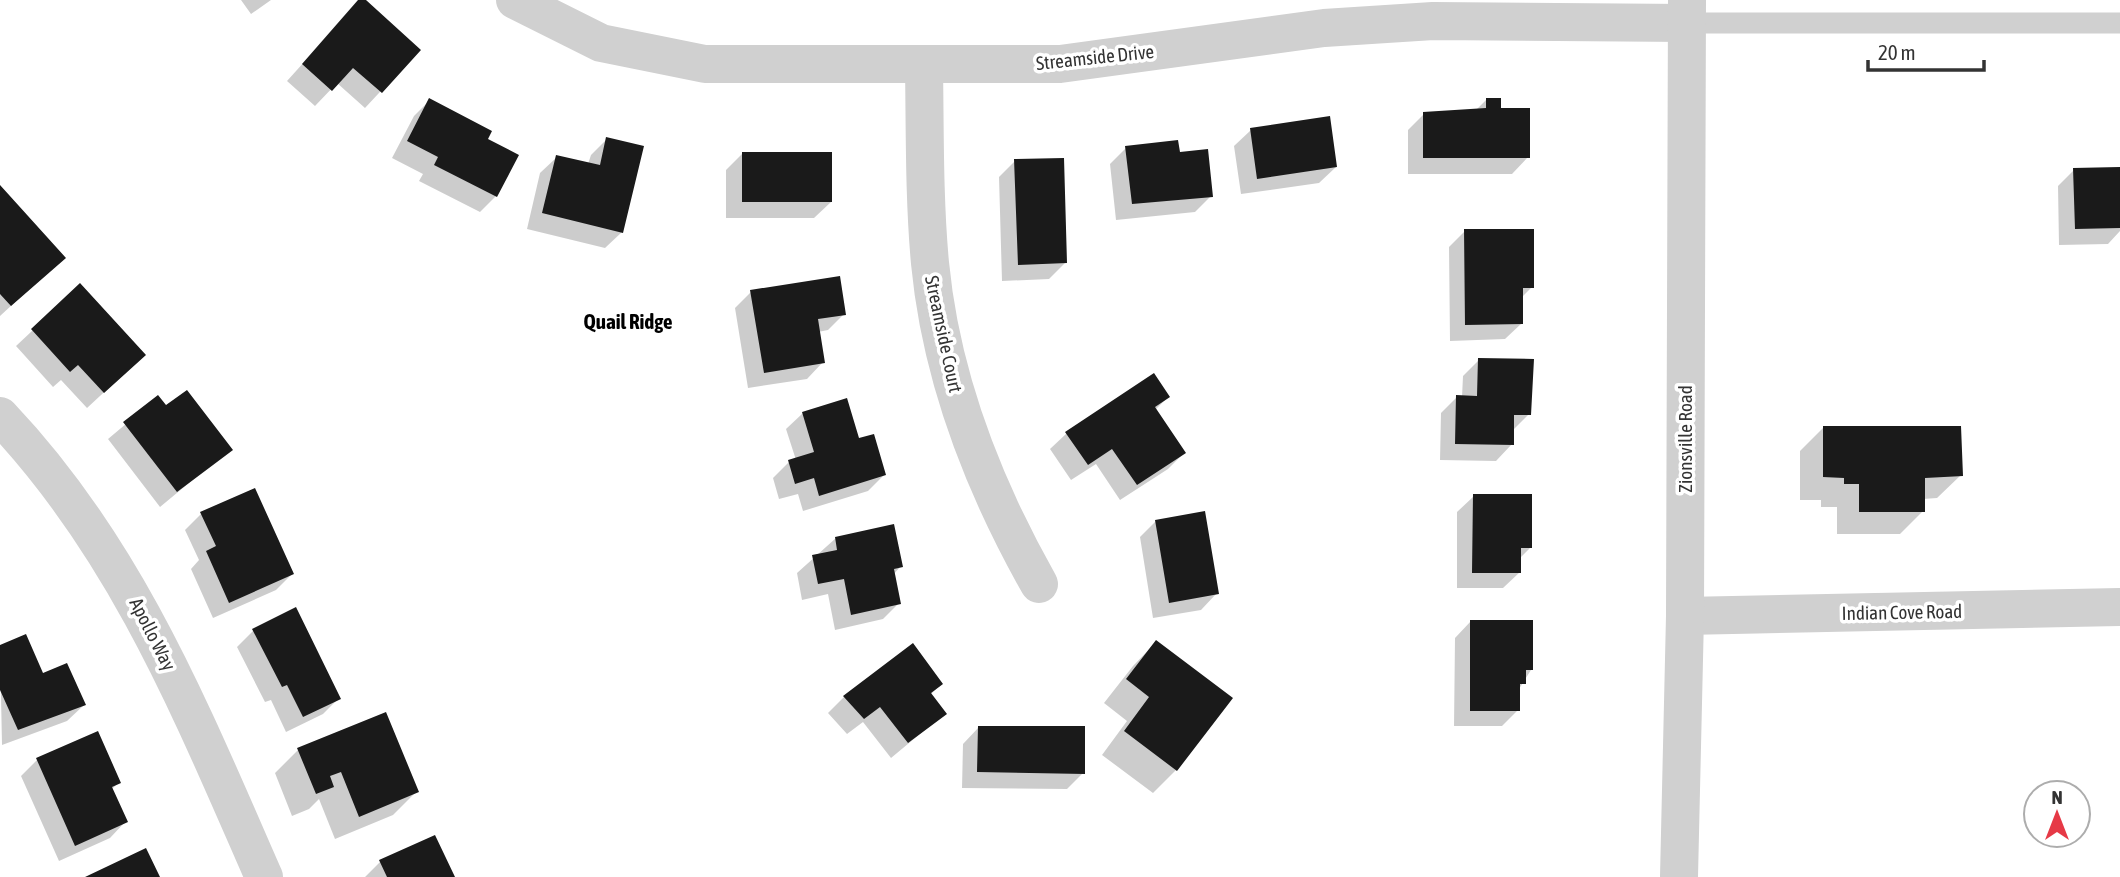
<svg xmlns="http://www.w3.org/2000/svg" width="2120" height="877" font-family="'Asap Condensed',sans-serif">
  <style>
    .shadow { fill: #0003 }
    .building { fill: #1a1a1a }
    .lines { fill: none; stroke-linecap: round; stroke-linejoin: round }
    .service { stroke: #d0d0d0; stroke-width: 21 }
    .minor { stroke: #d0d0d0; stroke-width: 38 }
    .tertiary { stroke: #d0d0d0; stroke-width: 38 }
    .labels { text-anchor: middle; stroke-width: 7; stroke-linejoin: round; paint-order: stroke }
    .street-label { font-size: 19px; fill: #333; stroke: #fff }
    .neighbourhood-label { font-size: 21px; font-weight: bold; fill: #000; stroke: #fff }
  </style>
  <rect width="100%" height="100%" fill="#fff"/>
  <!-- shadow -->
  <path class="shadow" d="M 241,0 L 271,0 L 251,14 Z
    M 360,0 L 419,50 L 365,108 L 337,83 L 315,106 L 287,81 Z
    M 430,100 L 485,140 L 496,196 L 480,212 L 419,181 L 423,174 L 392,158 L 414,116 Z
    M 1486,100 L 1499,110 L 1528,157 L 1512,174 L 1408,174 L 1408,130 L 1424,114 L 1476,110 Z
    M 1251,130 L 1336,167 L 1319,183 L 1241,194 L 1234,146 Z
    M 607,139 L 622,232 L 605,248 L 527,229 L 540,173 L 557,157 L 588,164 L 591,155 Z
    M 1126,148 L 1178,154 L 1211,196 L 1195,212 L 1116,220 L 1110,164 Z
    M 743,153 L 831,202 L 814,218 L 726,218 L 726,170 Z
    M 1015,161 L 1065,263 L 1049,279 L 1002,281 L 999,177 Z
    M 2120,168 L 2120,231 L 2108,244 L 2059,245 L 2058,186 L 2074,170 Z
    M 0,187 L 63,258 L 0,316 Z
    M 1465,231 L 1532,287 L 1521,298 L 1522,323 L 1505,339 L 1450,341 L 1449,247 Z
    M 80,286 L 127,371 L 87,408 L 61,380 L 53,387 L 16,346 Z
    M 751,292 L 844,314 L 828,330 L 818,332 L 823,362 L 807,379 L 748,388 L 735,308 Z
    M 1479,360 L 1529,414 L 1512,431 L 1512,444 L 1496,461 L 1440,460 L 1441,413 L 1457,397 L 1462,397 L 1463,376 Z
    M 158,397 L 166,408 L 230,449 L 160,507 L 108,439 Z
    M 1168,397 L 1155,410 L 1184,453 L 1168,469 L 1120,500 L 1096,464 L 1071,480 L 1050,449 L 1067,433 Z
    M 803,413 L 857,440 L 884,475 L 868,491 L 803,511 L 798,494 L 779,499 L 773,478 L 789,462 L 796,460 L 786,429 Z
    M 1823,428 L 1961,475 L 1937,498 L 1923,499 L 1923,511 L 1900,534 L 1837,534 L 1837,507 L 1821,507 L 1821,500 L 1800,500 L 1800,451 Z
    M 1474,496 L 1530,548 L 1520,558 L 1520,572 L 1503,588 L 1457,588 L 1457,512 Z
    M 201,514 L 292,574 L 276,590 L 213,618 L 191,569 L 199,560 L 185,530 Z
    M 1156,521 L 1217,593 L 1201,610 L 1153,618 L 1140,537 Z
    M 836,538 L 901,566 L 893,575 L 899,603 L 883,619 L 835,630 L 828,594 L 802,600 L 797,573 Z
    M 296,610 L 339,698 L 323,714 L 286,732 L 271,700 L 265,702 L 237,647 L 253,631 Z
    M 1471,621 L 1531,670 L 1519,689 L 1518,710 L 1502,726 L 1454,726 L 1455,638 Z
    M 1156,642 L 1176,770 L 1153,793 L 1102,755 L 1127,721 L 1104,703 L 1133,666 Z
    M 0,647 L 42,675 L 84,705 L 67,721 L 2,745 Z
    M 941,684 L 930,695 L 944,714 L 891,758 L 863,722 L 847,734 L 828,713 L 844,697 Z
    M 979,727 L 1083,773 L 1067,789 L 962,788 L 963,744 Z
    M 298,750 L 416,792 L 393,815 L 335,839 L 319,799 L 309,809 L 292,816 L 275,773 Z
    M 37,760 L 119,782 L 112,789 L 126,821 L 110,838 L 59,861 L 21,776 Z
    M 380,862 L 453,877 L 365,877 Z"/>
  <!-- building -->
  <path class="building" d="M 358,0 L 366,0 L 421,50 L 382,93 L 353,68 L 332,91 L 302,64 Z
    M 429,98 L 492,131 L 488,139 L 519,155 L 497,197 L 434,165 L 438,157 L 407,141 Z
    M 1486,98 L 1501,98 L 1501,108 L 1530,108 L 1530,158 L 1423,158 L 1423,112 L 1486,108 Z
    M 1330,116 L 1337,167 L 1257,179 L 1250,128 Z
    M 606,137 L 644,146 L 623,233 L 542,213 L 556,155 L 600,165 Z
    M 1178,140 L 1180,152 L 1208,149 L 1213,197 L 1132,204 L 1125,146 Z
    M 742,152 L 832,152 L 832,202 L 742,202 Z
    M 1064,158 L 1067,263 L 1018,265 L 1014,159 Z
    M 2120,167 L 2120,228 L 2075,229 L 2073,168 Z
    M 0,185 L 66,258 L 11,306 L 0,294 Z
    M 1464,229 L 1534,229 L 1534,288 L 1523,288 L 1523,324 L 1465,325 Z
    M 840,276 L 846,315 L 818,319 L 825,363 L 764,373 L 750,290 Z
    M 80,283 L 146,355 L 104,393 L 78,365 L 70,372 L 31,329 Z
    M 1478,358 L 1534,359 L 1531,415 L 1514,415 L 1514,445 L 1455,444 L 1456,395 L 1477,396 Z
    M 1154,373 L 1170,397 L 1155,407 L 1186,453 L 1137,485 L 1112,449 L 1088,465 L 1065,432 Z
    M 187,390 L 233,450 L 177,492 L 123,422 L 158,395 L 166,405 Z
    M 847,398 L 859,438 L 874,434 L 886,475 L 819,496 L 814,478 L 795,484 L 788,460 L 814,452 L 802,412 Z
    M 1823,426 L 1961,426 L 1963,476 L 1925,478 L 1925,512 L 1859,512 L 1859,484 L 1844,484 L 1844,478 L 1823,477 Z
    M 255,488 L 294,574 L 229,603 L 206,551 L 216,546 L 200,512 Z
    M 1473,494 L 1532,494 L 1532,548 L 1521,548 L 1521,573 L 1472,573 Z
    M 1205,511 L 1219,594 L 1169,603 L 1155,520 Z
    M 894,524 L 903,567 L 894,569 L 901,604 L 851,615 L 844,579 L 818,584 L 812,555 L 837,550 L 835,537 Z
    M 296,607 L 341,699 L 303,717 L 287,685 L 282,687 L 252,629 Z
    M 1470,620 L 1533,620 L 1533,670 L 1526,670 L 1526,684 L 1520,684 L 1520,711 L 1470,711 Z
    M 26,634 L 43,673 L 67,663 L 86,705 L 18,730 L 0,690 L 0,645 Z
    M 1156,640 L 1233,698 L 1177,771 L 1124,731 L 1149,697 L 1126,679 Z
    M 913,643 L 943,684 L 931,693 L 947,714 L 908,743 L 880,707 L 864,719 L 843,696 Z
    M 386,712 L 419,792 L 359,817 L 341,772 L 330,776 L 334,787 L 316,794 L 297,748 Z
    M 978,726 L 1085,726 L 1085,774 L 977,772 Z
    M 98,731 L 121,783 L 112,787 L 128,822 L 75,846 L 36,758 Z
    M 435,835 L 455,877 L 387,877 L 379,860 Z
    M 146,848 L 160,877 L 85,877 Z"/>
  <g class="lines">
    <!-- service -->
    <path class="service" d="M 1687,23 L 2120,23"/>
    <!-- minor -->
    <path class="minor" d="M 515,0 L 601,43 L 705,64 L 1060,64 L 1324,28 L 1433,21 L 1687,23
      M 924,66 C 925,131 924,198 930,263 C 941,378 983,485 1039,584
      M 0,416 C 127,550 191,711 264,877
      M 1685,616 L 2120,607"/>
    <!-- tertiary -->
    <path class="tertiary" d="M 1679,877 L 1685,616 L 1687,0"/>
  </g>
  <g class="labels">
    <!-- street labels -->
    <g class="street-label">
      <text transform="translate(1095 57) rotate(-6)" y="7">Streamside Drive</text>
      <text transform="translate(944 334) rotate(78)" y="7">Streamside Court</text>
      <text transform="translate(1685 439) rotate(-90)" y="7">Zionsville Road</text>
      <text transform="translate(1902 612) rotate(-1)" y="7">Indian Cove Road</text>
      <text transform="translate(153 634) rotate(63)" y="7">Apollo Way</text>
    </g>
    <!-- neighbourhood labels -->
    <g class="neighbourhood-label">
      <text x="628" y="329">Quail Ridge</text>
    </g>
  </g>
  <!-- north arrow -->
  <g transform="translate(2057 814)"><circle r="33" fill="#ffffff" stroke="#adadad" stroke-width="2"/>
  <path d="M0-5L12 26L0 18L-12 26Z" fill="#e63946"/>
  <text y="-10" font-size="19" font-weight="bold" text-anchor="middle" fill="#333333">N</text>
  </g>
  <!-- scale -->
  <path d="M1868 60v10h116v-10" fill="none" stroke="#333333" stroke-width="3.5"/>
  <text x="1878" y="60" font-size="21" fill="#333333" stroke="#ffffff" stroke-width="5" paint-order="stroke">20 m</text>
</svg>
